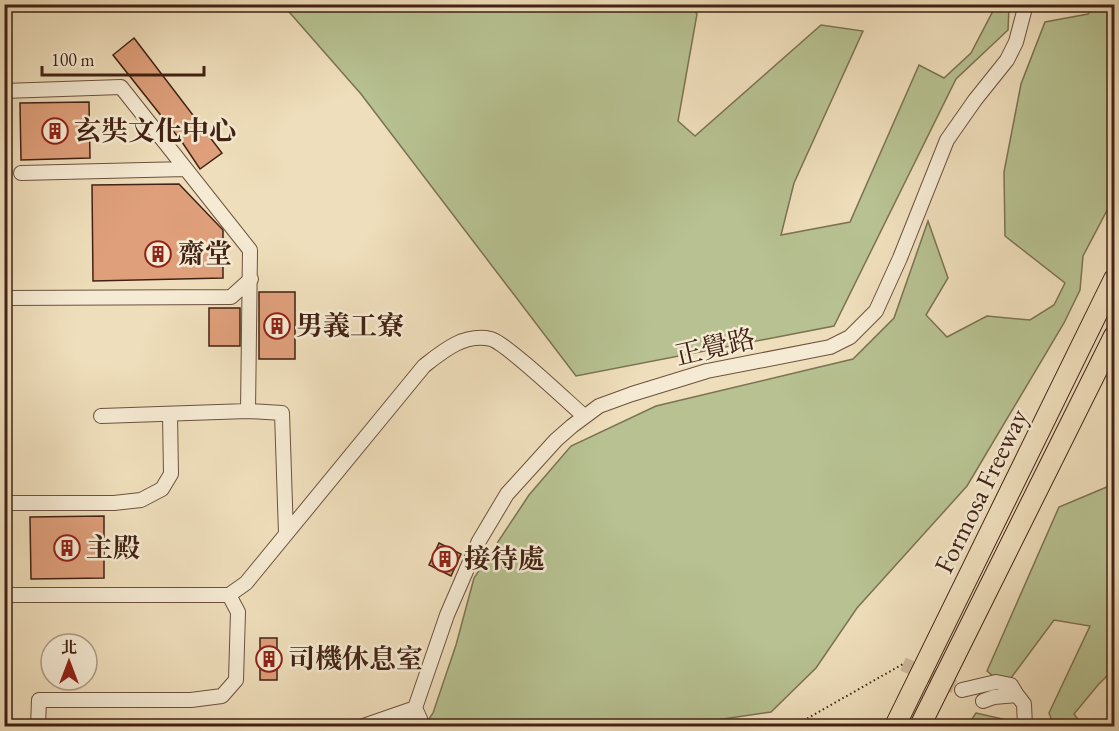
<svg xmlns="http://www.w3.org/2000/svg" width="1119" height="731" font-family="'EB Garamond','Noto Serif TC',serif">
  <style>
    .green { fill: #b7c191; stroke: #7c7252; stroke-width: 1.5 }
    .building { fill: #de9f7a; stroke: #422214; stroke-width: 1.5 }
    .lines { fill: none; stroke-linecap: round; stroke-linejoin: round }
    .minor-tunnel { stroke: #ccb89a; stroke-width: 14; stroke-dasharray: 14 7; stroke-linecap: butt }
    .minor-casing { stroke: #6d513e; stroke-width: 16 }
    .highway-casing { stroke: #422214; stroke-width: 22 }
    .path { stroke: #422214; stroke-width: 2; stroke-dasharray: 1.5 3; stroke-linecap: butt }
    .minor { stroke: #f5ead3; stroke-width: 14 }
    .highway { stroke: #efdebb; stroke-width: 20 }
    .labels { text-anchor: middle; stroke-width: 5; stroke-linejoin: round; paint-order: stroke }
    .poi-label { font-size: 27px; font-weight: bold; fill: #422214; stroke: #f5ead3; text-anchor: start }
    .street-label { font-size: 27px; fill: #422214; stroke: #f5ead3 }
  </style>
  <rect width="100%" height="100%" fill="#efdebb"/>
  <filter id="stains"><feTurbulence type="fractalNoise" baseFrequency=".00333" numOctaves="4"/><feColorMatrix values="0 0 0 0 .2 0 0 0 0 .09 0 0 0 0 .02 0 0 0 .5 -.17"/></filter>
  <radialGradient id="worn" r=".72"><stop offset=".6" stop-color="#630" stop-opacity="0"/><stop offset="1" stop-color="#630" stop-opacity=".3"/></radialGradient>
  <!-- green -->
  <path class="green" d="M 283,5 L 690,5 L 697,14 L 678,121 L 695,136 L 821,25 L 863,31 L 794,183 L 781,235 L 850,222 L 919,65 L 944,78 L 971,53 L 993,11 L 1009,7 L 1008,30 L 956,79 L 834,326 L 576,376 L 361,94 Z
    M 1095,5 L 1114,5 L 1114,197 L 1083,256 L 1080,290 L 1064,323 L 967,486 L 857,608 L 816,668 L 771,712 L 675,726 L 424,726 L 433,713 L 456,645 L 474,578 L 529,495 L 571,446 L 656,406 L 853,359 L 894,318 L 928,221 L 948,278 L 926,315 L 947,337 L 987,316 L 1030,320 L 1054,305 L 1065,283 L 1005,236 L 1004,172 L 1021,84 L 1045,22 L 1088,14 Z
    M 1114,484 L 1114,669 L 1098,685 L 1074,714 L 1083,726 L 1054,726 L 1049,713 L 1090,626 L 1054,620 L 1005,686 L 987,671 L 1059,507 Z
    M 976,713 L 1016,722 L 1016,726 L 967,726 Z"/>
  <!-- building -->
  <path class="building" d="M 134,38 L 222,153 L 200,169 L 182,142 L 113,55 Z
    M 89,102 L 90,158 L 21,160 L 20,103 Z
    M 179,184 L 223,230 L 223,278 L 93,281 L 92,185 Z
    M 259,292 L 295,292 L 295,359 L 259,359 Z
    M 209,308 L 240,308 L 240,346 L 209,346 Z
    M 104,516 L 104,578 L 31,579 L 30,517 Z
    M 439,543 L 461,554 L 451,576 L 429,565 Z
    M 260,638 L 277,638 L 277,680 L 260,680 Z"/>
  <g class="lines">
    <!-- minor-tunnel -->
    <path class="minor-tunnel" d="M 903,664 L 962,690"/>
    <!-- minor casing -->
    <g class="minor-casing">
      <path id="minor" d="M 4,91 L 121,87 L 250,250 L 248,411 L 282,413 L 286,534
        M 21,173 L 186,169
        M 4,298 L 231,297 L 251,279
        M 101,416 L 248,411
        M 4,503 L 114,503 L 141,500 L 162,489 L 171,474 L 170,414
        M 4,595 L 229,595 L 246,583 L 424,366 C 443,351 464,333 491,339 C 506,343 568,402 584,416
        M 962,690 L 996,682 L 1011,685 L 1017,695
        M 983,701 L 994,697 L 1017,695 L 1024,704 L 1025,726
        M 38,726 L 39,700 L 191,700 L 222,696 L 236,680 L 238,612 L 229,595
        M 363,726 L 415,708 L 420,719 L 415,726
        M 397,726 L 415,708 L 447,615 L 479,541 L 507,494 L 556,440 L 572,426 L 599,406 L 632,394 L 707,371 L 830,347 L 850,337 L 876,311 L 900,258 L 947,140 L 975,100 L 1007,60 L 1016,42 L 1026,4"/>
    </g>
    <!-- highway casing -->
    <g class="highway-casing">
      <path id="highway" d="M 895,726 L 1114,279
        M 920,726 L 1114,336"/>
    </g>
    <!-- path -->
    <path class="path" d="M 802,726 L 808,718 L 903,664"/>
    <!-- minor -->
    <use href="#minor" class="minor"/>
    <!-- highway -->
    <use href="#highway" class="highway"/>
  </g>
  <!-- icons -->
  <defs>
    <g id="building-ring" transform="scale(1.35)"><circle r="9.5" fill="#f5ead3" stroke="#8f2418" stroke-width="1.5"/><path d="M-4-6H4V6H1V3H-1V6H-4ZM-2.5-4.3h1.7v1.8h-1.7ZM.8-4.3h1.7v1.8H.8ZM-2.5-1h1.7V.8h-1.7ZM.8-1h1.7V.8H.8Z" fill="#8f2418"/></g>
  </defs>
  <g fill-rule="evenodd">
    <use href="#building-ring" x="55" y="131"/>
    <use href="#building-ring" x="158" y="254"/>
    <use href="#building-ring" x="277" y="326"/>
    <use href="#building-ring" x="67" y="548"/>
    <use href="#building-ring" x="445" y="559"/>
    <use href="#building-ring" x="269" y="659"/>
  </g>
  <g class="labels">
    <!-- poi labels -->
    <g class="poi-label">
      <text x="74" y="140">玄奘文化中心</text>
      <text x="178" y="263">齋堂</text>
      <text x="296" y="335">男義工寮</text>
      <text x="86" y="557">主殿</text>
      <text x="464" y="568">接待處</text>
      <text x="288" y="668">司機休息室</text>
    </g>
    <!-- street labels -->
    <g class="street-label">
      <text transform="translate(715 347) rotate(-13)" y="9">正覺路</text>
      <text transform="translate(981 491) rotate(-64)" y="9">Formosa Freeway</text>
    </g>
  </g>
  <!-- margin -->
  <rect width="1119" height="731" fill="none" stroke="#efdebb" stroke-width="24"/>
  <rect x="6" y="6" width="1107" height="719" fill="none" stroke="#422214" stroke-width="3"/>
  <rect x="12" y="12" width="1095" height="707" fill="none" stroke="#422214" stroke-width="1.5"/>
  <!-- north arrow -->
  <g transform="translate(69 662)"><circle r="28" fill="#f5ead3" stroke="#ad9a87" stroke-width="1.5"/>
  <path d="M0-4.5L10 22L0 15L-10 22Z" fill="#8f2418"/>
  <text y="-9" font-size="16" font-weight="bold" text-anchor="middle" fill="#422214">北</text>
  </g>
  <!-- scale -->
  <path d="M42 66v9h162v-9" fill="none" stroke="#422214" stroke-width="3"/>
  <text x="51" y="66" font-size="18" fill="#422214" stroke="#f5ead3" stroke-width="4.5" paint-order="stroke">100 m</text>
  <rect width="100%" height="100%" filter="url(#stains)"/>
  <rect width="100%" height="100%" fill="url(#worn)"/>
</svg>
